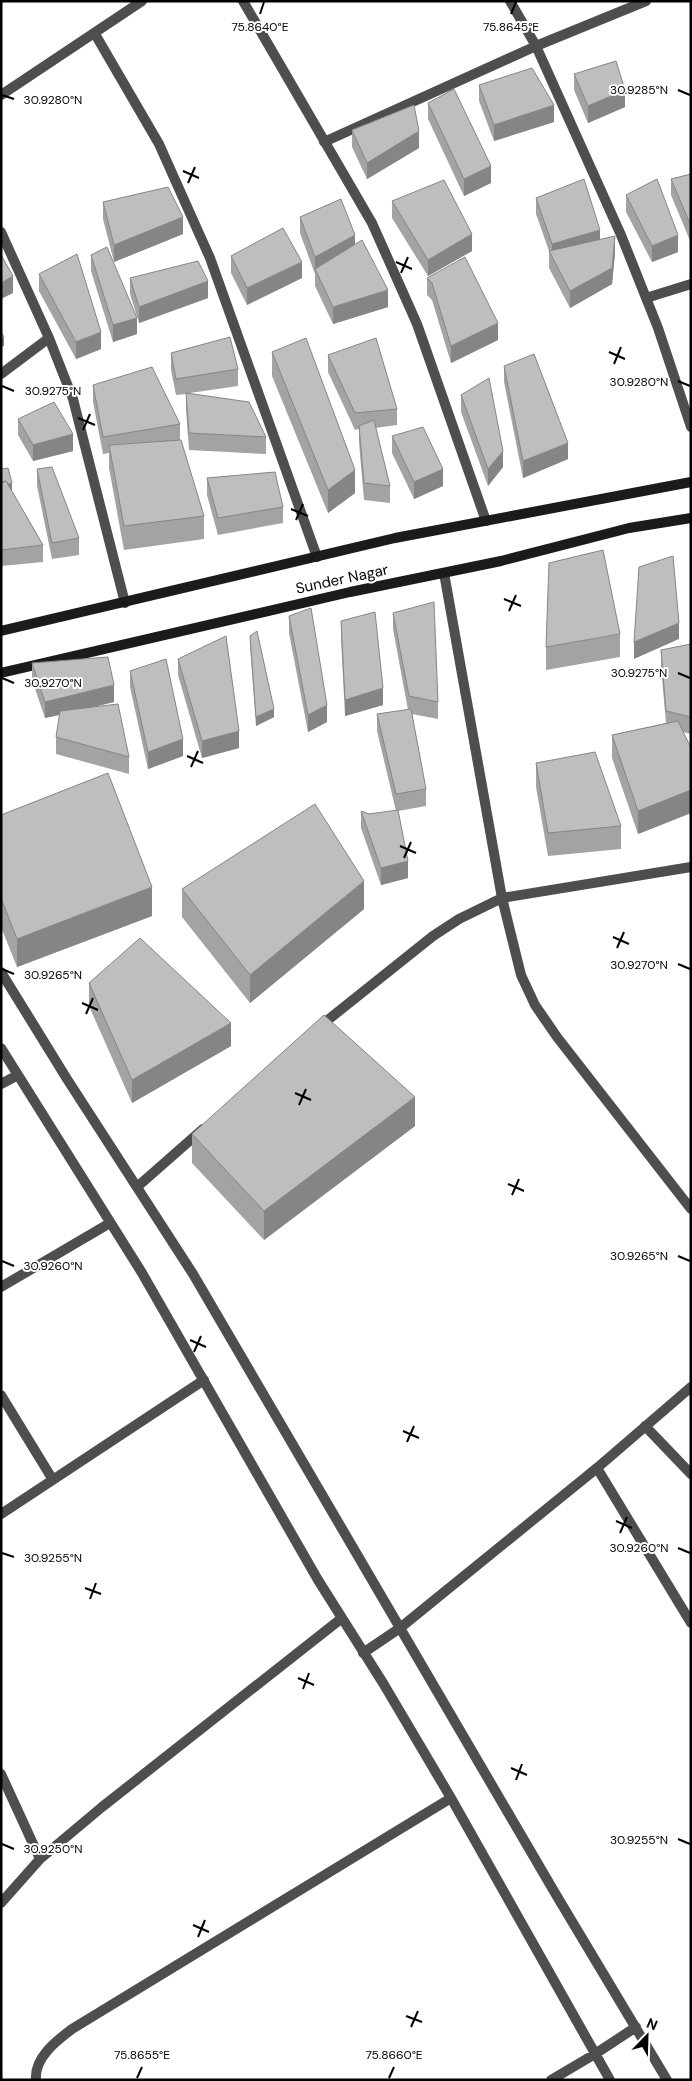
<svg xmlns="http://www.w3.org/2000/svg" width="692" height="2081" font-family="'DM Sans',sans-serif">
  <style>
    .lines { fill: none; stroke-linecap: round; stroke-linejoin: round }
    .street { stroke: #4e4e4e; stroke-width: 10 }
    .secondary { stroke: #1b1b1b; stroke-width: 10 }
    .wall { fill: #a3a3a3 }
    .shaded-wall { fill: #858585 }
    .building { fill: #bebebe; stroke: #858585 }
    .ticks { fill: none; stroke: #000; stroke-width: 2 }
    .labels { text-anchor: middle; stroke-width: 4; stroke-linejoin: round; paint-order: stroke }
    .street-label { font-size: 15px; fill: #000; stroke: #fff }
    .ticks-label { font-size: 12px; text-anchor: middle; fill: #000; stroke: #fff; stroke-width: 4; stroke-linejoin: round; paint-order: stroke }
  </style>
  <rect width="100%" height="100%" fill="#fff"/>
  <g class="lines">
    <!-- street -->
    <path class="street" d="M 243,1 L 372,223 L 417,324 L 486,521
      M 510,1 L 536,46 L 621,235 L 658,328 L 691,427
      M 95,34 L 159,144 L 210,258 L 317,557
      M 1,95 L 142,1
      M 324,142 L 536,46 L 646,1
      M 1,232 L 49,338 L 73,399 L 125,603
      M 646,298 L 691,284
      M 1,374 L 49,338
      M 444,573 L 502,898 L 521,975 L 535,1005 L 557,1037 L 691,1209
      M 1,972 L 67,1079 L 193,1274 L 555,1893 L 667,2080
      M 319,1027 L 433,936 L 459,919 L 502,898 L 691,867
      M 1,1048 L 142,1273 L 318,1580 L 383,1683 L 451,1798 L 610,2080
      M 1,1084 L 18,1075
      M 137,1187 L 203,1129
      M 1,1287 L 110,1223
      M 1,1395 L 53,1480
      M 645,1426 L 691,1474
      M 597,1468 L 691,1623
      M 1,1514 L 204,1380
      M 363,1653 L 400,1628 L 597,1468 L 691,1387
      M 1,1774 L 40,1859
      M 1,1903 L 40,1859 L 102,1807 L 342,1618
      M 36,2080 C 34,2058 56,2041 72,2029 L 451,1798
      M 551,2080 L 595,2054 L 636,2027"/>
    <!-- secondary -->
    <path class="secondary" d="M 1,631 L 395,538 L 691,482
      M 1,673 L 350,592 L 501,561 L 629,528 L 691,518"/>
  </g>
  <!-- wall -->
  <path class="wall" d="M 574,74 L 625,107 L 588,123 L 574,90 Z
    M 479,85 L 554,122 L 494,141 L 479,101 Z
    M 428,103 L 491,183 L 464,196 L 428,119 Z
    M 352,130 L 419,148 L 367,179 L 352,147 Z
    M 691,174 L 691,243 L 671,195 L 671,179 Z
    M 626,195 L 678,252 L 652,262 L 626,212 Z
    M 536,198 L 600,240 L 615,253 L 612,284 L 570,308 L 549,268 L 549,251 L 536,214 Z
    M 392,201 L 472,251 L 428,276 L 392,218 Z
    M 103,202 L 183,234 L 114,262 L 103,219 Z
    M 300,217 L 355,244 L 388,307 L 333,324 L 315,286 L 315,274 L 300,233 Z
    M 91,255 L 137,334 L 113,342 L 91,271 Z
    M 231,256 L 302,278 L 247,305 L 231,273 Z
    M 39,274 L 101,349 L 76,359 L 39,291 Z
    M 130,278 L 208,298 L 139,323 L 130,294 Z
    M 427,278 L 498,340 L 451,363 L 432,300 L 427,295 Z
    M 272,352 L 355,493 L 328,513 L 272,376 Z
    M 171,353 L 238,369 L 238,386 L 190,393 L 266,437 L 266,454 L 189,450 L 186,409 L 186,394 L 176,395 L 171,370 Z
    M 328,355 L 397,409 L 397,425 L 375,428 L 390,486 L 390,503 L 364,500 L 359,443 L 359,429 L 355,430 L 328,372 Z
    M 504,366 L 568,459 L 523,478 L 504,382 Z
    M 93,385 L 180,424 L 180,440 L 204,516 L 204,539 L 124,550 L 109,468 L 109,453 L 103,454 L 93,402 Z
    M 461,395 L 503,467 L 488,486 L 461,412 Z
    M 18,419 L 73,451 L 33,461 L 18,435 Z
    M 392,436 L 443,486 L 414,499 L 392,453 Z
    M 1,469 L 12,491 L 43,545 L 43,562 L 1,566 Z
    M 37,469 L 79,538 L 79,555 L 52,559 L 37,486 Z
    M 207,478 L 283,507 L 283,523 L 218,535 L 207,495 Z
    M 393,613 L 438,702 L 438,719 L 412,714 L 426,789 L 426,806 L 398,811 L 408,878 L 381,885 L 361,828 L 361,811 L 369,814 L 396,811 L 377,731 L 377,714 L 408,710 L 393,629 Z
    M 289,616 L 327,722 L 308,732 L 289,633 Z
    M 341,621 L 383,705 L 345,716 L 341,638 Z
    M 620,634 L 620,657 L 546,670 L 546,647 Z
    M 250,636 L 274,717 L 256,726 L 250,645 Z
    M 691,644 L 691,734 L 683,732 L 691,748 L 691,813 L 638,834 L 612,758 L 612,735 L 666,723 L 661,667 L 661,650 Z
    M 178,659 L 239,748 L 202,758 L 178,675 Z
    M 32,663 L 114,702 L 93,707 L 129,757 L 129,774 L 56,754 L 56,737 L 60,715 L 45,718 L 32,680 Z
    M 130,671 L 183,756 L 148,769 L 130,687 Z
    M 536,763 L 621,826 L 621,849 L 548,856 L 536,787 Z
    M 1,815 L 152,916 L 17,967 L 1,927 Z
    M 182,889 L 364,909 L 250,1003 L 182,917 Z
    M 89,983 L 231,1046 L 132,1103 L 89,1006 Z
    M 415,1126 L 264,1240 L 192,1163 L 192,1134 Z"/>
  <!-- shaded-wall -->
  <path class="shaded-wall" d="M 625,90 L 625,107 L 588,123 L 588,106 Z
    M 554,105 L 554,122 L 494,141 L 494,125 Z
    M 419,131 L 419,148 L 367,179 L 367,163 Z
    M 491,166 L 491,183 L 464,196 L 464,179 Z
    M 183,217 L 183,234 L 114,262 L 114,245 Z
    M 600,230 L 600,247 L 552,258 L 552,244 Z
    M 472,234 L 472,251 L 428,276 L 428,260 Z
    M 355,235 L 355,251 L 315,270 L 315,257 Z
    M 678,235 L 678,252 L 652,262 L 652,246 Z
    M 615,236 L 615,253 L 612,284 L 570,308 L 570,291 Z
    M 302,262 L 302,278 L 247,305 L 247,288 Z
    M 13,276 L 13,293 L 1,299 L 1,283 Z
    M 208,281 L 208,298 L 139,323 L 139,307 Z
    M 388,290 L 388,307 L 333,324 L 333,307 Z
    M 137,318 L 137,334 L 113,342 L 113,325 Z
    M 498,323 L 498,340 L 451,363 L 451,346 Z
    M 101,332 L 101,349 L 76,359 L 76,342 Z
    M 4,337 L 4,346 L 1,347 L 1,339 Z
    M 73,434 L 73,451 L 33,461 L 33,445 Z
    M 568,443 L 568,459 L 523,478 L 523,461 Z
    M 503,451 L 503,467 L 488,486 L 488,469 Z
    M 443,469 L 443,486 L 414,499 L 414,482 Z
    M 355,470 L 355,493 L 328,513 L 328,490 Z
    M 12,483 L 12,492 L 1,486 Z
    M 679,623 L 679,639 L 634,659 L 634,642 Z
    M 114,685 L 114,702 L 45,718 L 45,702 Z
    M 383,688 L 383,705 L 345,716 L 345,700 Z
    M 327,705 L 327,722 L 308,732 L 308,715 Z
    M 274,709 L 274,717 L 256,726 L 256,717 Z
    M 239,731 L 239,748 L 202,758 L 202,741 Z
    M 183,739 L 183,756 L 148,769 L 148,752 Z
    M 691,790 L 691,813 L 638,834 L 638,811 Z
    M 408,861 L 408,878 L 381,885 L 381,868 Z
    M 364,881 L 364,909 L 250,1003 L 250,975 Z
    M 152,887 L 152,916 L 17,967 L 17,939 Z
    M 231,1023 L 231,1046 L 132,1103 L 132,1080 Z
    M 415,1097 L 415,1126 L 264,1240 L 264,1211 Z"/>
  <!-- building -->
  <path class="building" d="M 616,61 L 625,90 L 588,106 L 574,74 Z
    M 532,68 L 554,105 L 494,125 L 479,85 Z
    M 454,89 L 491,166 L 464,179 L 428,103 Z
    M 414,105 L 419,131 L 367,163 L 352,130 Z
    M 691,174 L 691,226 L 671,179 Z
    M 584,179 L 600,230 L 552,244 L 536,198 Z
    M 657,179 L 678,235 L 652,246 L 626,195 Z
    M 444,180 L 472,234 L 428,260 L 392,201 Z
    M 168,187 L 183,217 L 114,245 L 103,202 Z
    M 341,199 L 355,235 L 315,257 L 300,217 Z
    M 283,228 L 302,262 L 247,288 L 231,256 Z
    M 615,236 L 612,268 L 570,291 L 549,251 Z
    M 362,240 L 388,290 L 333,307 L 315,269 Z
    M 107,247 L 137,318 L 113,325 L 91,255 Z
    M 77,254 L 101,332 L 76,342 L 39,274 Z
    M 1,255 L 13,276 L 1,283 Z
    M 465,257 L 498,323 L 451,346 L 432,283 L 427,278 Z
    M 198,261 L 208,281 L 139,307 L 130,278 Z
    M 1,332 L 4,337 L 1,339 Z
    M 230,337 L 238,369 L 176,379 L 171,353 Z
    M 306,338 L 355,470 L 328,490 L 272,352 Z
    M 376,338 L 397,409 L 355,413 L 328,355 Z
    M 534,354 L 568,443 L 523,461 L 504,366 Z
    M 152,367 L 180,424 L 103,437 L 93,385 Z
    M 489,378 L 503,451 L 488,469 L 461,395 Z
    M 186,393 L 249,402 L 266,437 L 189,433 Z
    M 54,402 L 73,434 L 33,445 L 18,419 Z
    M 374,420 L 390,486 L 364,483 L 359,426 Z
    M 423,427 L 443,469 L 414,482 L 392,436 Z
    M 181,440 L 204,516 L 124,526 L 109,445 Z
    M 52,467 L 79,538 L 52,543 L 37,469 Z
    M 8,468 L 12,483 L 8,484 L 6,481 L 1,483 L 1,469 Z
    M 275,472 L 283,507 L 218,518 L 207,478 Z
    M 6,481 L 43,545 L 1,550 L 1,483 Z
    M 603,550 L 620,634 L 546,647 L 549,563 Z
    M 673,556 L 679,623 L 634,642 L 639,567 Z
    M 434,602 L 438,702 L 409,696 L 393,613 Z
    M 311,608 L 327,705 L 308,715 L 289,616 Z
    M 375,612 L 383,688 L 345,700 L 341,621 Z
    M 257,631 L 274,709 L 256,717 L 250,636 Z
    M 226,636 L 239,731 L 202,741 L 178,659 Z
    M 691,644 L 691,717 L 666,711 L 661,650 Z
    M 108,657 L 114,685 L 45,702 L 32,663 Z
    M 166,659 L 183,739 L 148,752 L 130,671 Z
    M 118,704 L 129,757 L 56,737 L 60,711 Z
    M 411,709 L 426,789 L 396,794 L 377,714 Z
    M 678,721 L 691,748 L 691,790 L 638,811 L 612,735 Z
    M 595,752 L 621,826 L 548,833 L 536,763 Z
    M 108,773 L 152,887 L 17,939 L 1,898 L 1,815 Z
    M 315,804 L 364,881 L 250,975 L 182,889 Z
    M 398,810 L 408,861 L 381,868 L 361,811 L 369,814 Z
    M 140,938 L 231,1023 L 132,1080 L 89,983 Z
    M 324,1015 L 415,1097 L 264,1211 L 192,1134 Z"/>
  <!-- ticks -->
  <path class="ticks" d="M 260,14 L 264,2M 511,14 L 516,2M 678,90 L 690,95M 2,95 L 14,99M 183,171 L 199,178M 188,183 L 195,167M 396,262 L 412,269M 401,273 L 408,257M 609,352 L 625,359M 614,364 L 621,347M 678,381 L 690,386M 2,386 L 14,391M 78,418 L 95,425M 83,430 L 90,414M 291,509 L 308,516M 296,520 L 303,504M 504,599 L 521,606M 509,611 L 516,595M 678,673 L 690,678M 2,678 L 14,683M 187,756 L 203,763M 191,767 L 198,751M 400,846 L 416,853M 404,858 L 411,842M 613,937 L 629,944M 617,948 L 624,932M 678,964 L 690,969M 2,969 L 14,974M 82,1003 L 98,1010M 86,1014 L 93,998M 295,1093 L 311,1100M 299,1105 L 306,1089M 508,1184 L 524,1191M 512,1195 L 519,1179M 678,1256 L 690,1261M 2,1261 L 14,1266M 190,1340 L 206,1347M 194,1352 L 201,1336M 403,1431 L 419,1438M 407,1442 L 414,1426M 616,1521 L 632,1528M 620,1533 L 627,1517M 678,1548 L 690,1553M 2,1553 L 14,1557M 85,1588 L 101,1594M 90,1599 L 96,1583M 298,1678 L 314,1685M 303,1689 L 309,1673M 511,1768 L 527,1775M 516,1780 L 522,1764M 678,1839 L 690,1844M 2,1844 L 14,1849M 193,1925 L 209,1932M 198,1937 L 205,1920M 406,2016 L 422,2022M 411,2027 L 418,2011M 137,2078 L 142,2067M 389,2078 L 394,2067"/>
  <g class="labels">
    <!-- street labels -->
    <g class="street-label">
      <text transform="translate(342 579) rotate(-12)" y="5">Sunder Nagar</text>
    </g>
  </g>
  <g class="ticks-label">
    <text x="260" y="31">75.8640°E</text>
    <text x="511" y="31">75.8645°E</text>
    <text x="639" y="94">30.9285°N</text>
    <text x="53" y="104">30.9280°N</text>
    <text x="639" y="386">30.9280°N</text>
    <text x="53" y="395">30.9275°N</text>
    <text x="639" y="677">30.9275°N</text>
    <text x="53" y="687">30.9270°N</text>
    <text x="639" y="969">30.9270°N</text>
    <text x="53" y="979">30.9265°N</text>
    <text x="639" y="1260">30.9265°N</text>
    <text x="53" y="1270">30.9260°N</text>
    <text x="639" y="1552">30.9260°N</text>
    <text x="53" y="1562">30.9255°N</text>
    <text x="639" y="1844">30.9255°N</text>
    <text x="53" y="1853">30.9250°N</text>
    <text x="142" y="2059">75.8655°E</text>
    <text x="394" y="2059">75.8660°E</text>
  </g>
  <!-- border -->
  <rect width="692" height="2081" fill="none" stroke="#000000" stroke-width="5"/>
  <!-- north arrow -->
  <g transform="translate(647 2036) rotate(23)" stroke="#ffffff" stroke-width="4" paint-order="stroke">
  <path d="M0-4L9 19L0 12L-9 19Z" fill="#000000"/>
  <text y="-8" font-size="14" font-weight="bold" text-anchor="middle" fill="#000000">N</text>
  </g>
</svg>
